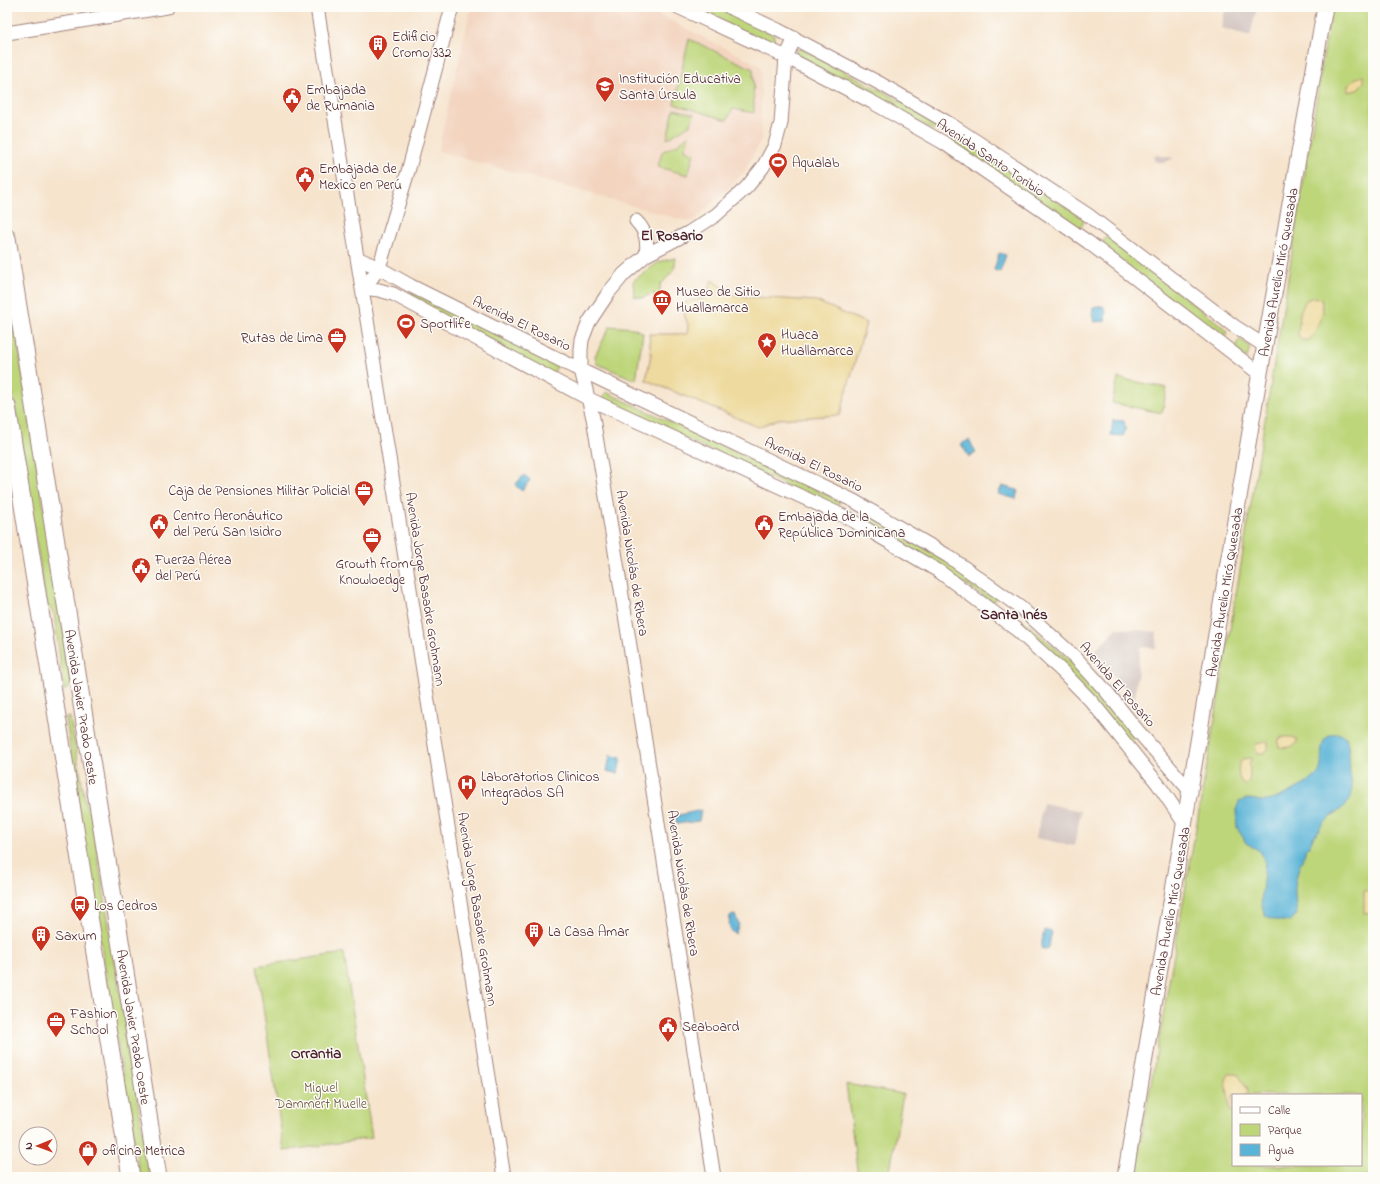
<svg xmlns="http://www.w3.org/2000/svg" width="1380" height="1184" font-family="'Indie Flower',sans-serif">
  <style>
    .built { fill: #f3d4bf }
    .industrial { fill: #cfc0bb }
    .green { fill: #bed67a; stroke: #847a52; fill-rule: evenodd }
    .sand { fill: #eeda9e; stroke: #9c7c64 }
    .water { fill: #5ab4d7; stroke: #526a81 }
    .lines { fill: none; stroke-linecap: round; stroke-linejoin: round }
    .tertiary-casing { stroke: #a0827c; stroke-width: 15 }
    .secondary-casing { stroke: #a0827c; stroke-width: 17 }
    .primary-casing { stroke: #a0827c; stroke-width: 19 }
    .tertiary { stroke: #fff; stroke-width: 13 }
    .secondary { stroke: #fff; stroke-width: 15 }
    .primary { stroke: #fff; stroke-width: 17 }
    .labels { text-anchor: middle; stroke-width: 3; stroke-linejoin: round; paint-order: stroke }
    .poi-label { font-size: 14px; fill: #4a1f2b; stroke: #fdfcf7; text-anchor: start }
    .street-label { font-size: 14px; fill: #4a1f2b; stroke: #fdfcf7 }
    .park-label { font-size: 14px; fill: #6d5643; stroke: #fdfcf7 }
    .neighbourhood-label { font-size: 15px; font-weight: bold; fill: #4a1f2b; stroke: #fdfcf7 }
  </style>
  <rect width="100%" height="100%" fill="#fdfcf7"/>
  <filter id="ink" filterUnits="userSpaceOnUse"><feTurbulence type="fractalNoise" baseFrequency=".025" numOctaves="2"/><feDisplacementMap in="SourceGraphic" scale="8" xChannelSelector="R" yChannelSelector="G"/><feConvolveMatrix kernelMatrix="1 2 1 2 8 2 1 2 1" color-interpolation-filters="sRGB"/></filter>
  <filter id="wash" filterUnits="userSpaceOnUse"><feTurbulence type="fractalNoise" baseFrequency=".012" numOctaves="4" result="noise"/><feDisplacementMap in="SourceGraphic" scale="16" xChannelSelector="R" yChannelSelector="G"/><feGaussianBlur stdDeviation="0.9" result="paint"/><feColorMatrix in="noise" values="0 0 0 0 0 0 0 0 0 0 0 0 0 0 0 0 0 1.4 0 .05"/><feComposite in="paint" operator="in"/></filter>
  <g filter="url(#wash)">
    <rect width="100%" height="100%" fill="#f6e4cd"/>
    <!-- built -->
    <path class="built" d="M 471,7 L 639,7 L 653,12 L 761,66 L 761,140 L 745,171 L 697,218 L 690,222 L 438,151 Z"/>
    <!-- industrial -->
    <path class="industrial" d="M 1226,7 L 1257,7 L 1250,36 L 1221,28 Z
      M 1155,155 L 1174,158 L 1163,163 L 1154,161 Z
      M 1117,628 L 1157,632 L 1156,648 L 1140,647 L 1135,698 L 1092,654 Z
      M 1043,803 L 1081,811 L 1074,846 L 1036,838 Z"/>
    <!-- green -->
    <path class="green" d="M 692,7 L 717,7 L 774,35 L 773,48 Z
      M 1331,7 L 1373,7 L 1373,1177 L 1134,1177 C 1205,788 1270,398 1331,7 ZM 1233,1095 L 1361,1095 L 1361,1165 L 1233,1165 Z
      M 689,39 L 753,69 L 754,113 L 733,109 L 727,120 L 674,104 Z
      M 800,48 L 939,121 L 938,127 L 934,130 L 796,58 L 797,51 Z
      M 674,109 L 694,114 L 691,124 L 667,139 Z
      M 957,134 L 1084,219 L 1080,230 L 953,144 Z
      M 689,135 L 685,150 L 694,153 L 688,175 L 658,167 L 662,152 L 678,144 Z
      M 1106,236 L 1227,330 L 1227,336 L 1224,339 L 1101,247 Z
      M 675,258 C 677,270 668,277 660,285 L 660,295 L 655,300 L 654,293 L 642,298 L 634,296 L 633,281 L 659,262 Z
      M 7,277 L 72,684 L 64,691 L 54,614 L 46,603 L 7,358 Z
      M 414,290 L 558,365 L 552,375 L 409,300 Z
      M 610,326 L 633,328 L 643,333 L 636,380 L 597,364 L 595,356 Z
      M 1240,339 L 1250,347 L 1247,358 L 1233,349 Z
      M 1118,378 L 1167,388 L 1162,413 L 1112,403 Z
      M 606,392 L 840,501 L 837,509 L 602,400 Z
      M 863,511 L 943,557 L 998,596 L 993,602 L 935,565 L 859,521 Z
      M 1021,619 L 1079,668 L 1135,737 L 1129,743 L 1017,627 Z
      M 70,717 L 86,806 L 91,814 L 150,1177 L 140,1177 L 79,815 L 66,718 Z
      M 344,953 L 372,1138 L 284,1151 L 257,966 Z
      M 846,1084 L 903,1094 L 889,1177 L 858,1177 Z"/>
    <!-- sand -->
    <path class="sand" d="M 1364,76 L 1364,82 L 1357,90 L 1348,92 L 1348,85 L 1356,78 Z
      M 712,280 L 721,287 L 736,296 L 816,301 L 866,323 L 840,415 L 778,419 L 758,427 L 646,380 L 651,354 L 649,334 L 687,334 L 688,325 L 684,314 L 686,302 L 705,298 Z
      M 1314,297 L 1321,299 L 1323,312 L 1314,334 L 1309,340 L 1301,340 L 1298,334 L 1300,313 L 1306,300 Z
      M 1281,737 L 1292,737 L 1297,739 L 1296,744 C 1292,748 1285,748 1279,747 L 1278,742 Z
      M 1266,742 L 1268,742 L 1268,750 L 1263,753 L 1258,753 L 1255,748 L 1256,744 Z
      M 1251,758 L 1252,759 L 1249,763 C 1250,767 1250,778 1249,782 L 1245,784 L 1241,782 C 1238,776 1237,764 1242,759 Z
      M 1373,890 L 1373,912 L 1364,913 L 1364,891 Z
      M 1230,1073 L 1237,1073 L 1248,1089 L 1248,1094 L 1247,1095 L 1233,1095 L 1233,1113 L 1230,1111 L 1226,1079 Z"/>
    <!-- water -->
    <path class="water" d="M 999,253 L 1006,255 L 1000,272 L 994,270 Z
      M 1098,306 L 1103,306 L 1106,312 L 1105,321 L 1094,322 L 1092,315 L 1093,307 Z
      M 1113,420 L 1124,421 L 1126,429 L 1123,436 L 1111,435 Z
      M 969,440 L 976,452 L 969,457 L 961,444 Z
      M 524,475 L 530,480 L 522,491 L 515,485 Z
      M 1002,486 L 1018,490 L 1016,499 L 998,494 Z
      M 1338,733 L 1346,737 C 1350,749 1349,760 1350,773 C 1351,782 1354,791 1350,800 C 1344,809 1333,814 1325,822 C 1311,837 1296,867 1295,888 C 1295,897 1296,906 1297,915 L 1290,921 L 1277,921 L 1265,916 L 1261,902 L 1265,861 L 1258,850 L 1246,843 L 1237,827 L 1236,810 L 1239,802 C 1242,801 1245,799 1248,799 C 1254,799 1260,802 1267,801 C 1278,799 1308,784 1316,776 C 1327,766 1315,744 1329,736 C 1331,734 1335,734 1338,733 Z
      M 610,755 L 621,758 L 618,774 L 607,771 Z
      M 701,810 L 699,821 L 677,824 L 675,816 Z
      M 735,915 L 739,925 L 735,934 C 728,930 729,923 730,916 Z
      M 1044,930 L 1052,932 L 1048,950 L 1041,948 Z"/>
  </g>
  <g filter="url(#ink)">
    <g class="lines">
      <!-- tertiary casing -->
      <g class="tertiary-casing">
        <path id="tertiary" d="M 317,7 L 504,1177
          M 678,7 L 786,57 L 872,102 L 944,143 L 1088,242 L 1260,374
          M 729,7 L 778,30 L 881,84 L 950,124 L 1088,215 L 1234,326 L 1265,346
          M 7,33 L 167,7
          M 636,221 C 646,231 648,241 646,255
          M 357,258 L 379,268 L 411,286 L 566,363 L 854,501 L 948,556 L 1021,608 L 1076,658 L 1106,691 L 1137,730 L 1191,792
          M 362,288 L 379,290 L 393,294 L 589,399 L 850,519 L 940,572 L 1017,630 L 1063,672 L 1092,702 L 1158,784 L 1185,824
          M 362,288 L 371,279 L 379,268 L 409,168 L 452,7
          M 714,1177 L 614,545 L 593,418 L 581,370 L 581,350 L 582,340 L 589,322 L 609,292 L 624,274 L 646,255 L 688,233 L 716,215 L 747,187 L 763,167 L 775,145 L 781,123 L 786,57 L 795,38"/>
      </g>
      <!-- secondary casing -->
      <g class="secondary-casing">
        <path id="secondary" d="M 1125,1177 L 1258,384 L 1325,7"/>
      </g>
      <!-- primary casing -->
      <g class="primary-casing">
        <path id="primary" d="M 7,238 L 158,1177
          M 7,406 L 131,1177"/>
      </g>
      <!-- tertiary -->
      <use href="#tertiary" class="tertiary"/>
      <!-- secondary -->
      <use href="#secondary" class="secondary"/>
      <!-- primary -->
      <use href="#primary" class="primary"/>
    </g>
  </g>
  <!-- icons -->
  <defs>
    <g id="building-pin" transform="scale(1)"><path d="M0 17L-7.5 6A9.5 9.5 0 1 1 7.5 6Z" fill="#c8321e" stroke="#fdfcf7"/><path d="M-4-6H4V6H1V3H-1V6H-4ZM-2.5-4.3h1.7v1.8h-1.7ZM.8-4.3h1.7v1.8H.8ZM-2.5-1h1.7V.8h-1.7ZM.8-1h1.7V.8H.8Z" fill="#fff"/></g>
    <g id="school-pin" transform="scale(1)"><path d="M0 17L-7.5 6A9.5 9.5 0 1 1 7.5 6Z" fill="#c8321e" stroke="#fdfcf7"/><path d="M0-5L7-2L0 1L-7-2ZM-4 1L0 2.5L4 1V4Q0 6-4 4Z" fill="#fff"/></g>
    <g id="civic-pin" transform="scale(1)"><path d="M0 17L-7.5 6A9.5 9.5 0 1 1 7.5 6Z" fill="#c8321e" stroke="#fdfcf7"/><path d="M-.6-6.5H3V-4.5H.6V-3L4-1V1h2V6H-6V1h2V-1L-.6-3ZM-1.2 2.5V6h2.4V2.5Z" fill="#fff"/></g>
    <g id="stadium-pin" transform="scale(1)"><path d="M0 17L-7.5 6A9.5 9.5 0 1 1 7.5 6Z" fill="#c8321e" stroke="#fdfcf7"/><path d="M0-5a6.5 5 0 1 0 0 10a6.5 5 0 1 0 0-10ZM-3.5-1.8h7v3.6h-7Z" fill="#fff"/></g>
    <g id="museum-pin" transform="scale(1)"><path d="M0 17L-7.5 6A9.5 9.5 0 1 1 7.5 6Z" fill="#c8321e" stroke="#fdfcf7"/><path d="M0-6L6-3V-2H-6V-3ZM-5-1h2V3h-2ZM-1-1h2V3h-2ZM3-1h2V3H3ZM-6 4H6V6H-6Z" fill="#fff"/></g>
    <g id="office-pin" transform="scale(1)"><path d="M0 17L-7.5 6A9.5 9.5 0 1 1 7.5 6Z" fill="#c8321e" stroke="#fdfcf7"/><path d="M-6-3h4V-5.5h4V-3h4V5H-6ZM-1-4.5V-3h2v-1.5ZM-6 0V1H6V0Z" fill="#fff"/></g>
    <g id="sight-pin" transform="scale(1)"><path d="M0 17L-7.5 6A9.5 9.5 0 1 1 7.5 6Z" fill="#c8321e" stroke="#fdfcf7"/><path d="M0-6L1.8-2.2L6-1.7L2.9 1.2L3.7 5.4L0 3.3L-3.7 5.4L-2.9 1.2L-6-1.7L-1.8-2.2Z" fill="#fff"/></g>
    <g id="hospital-pin" transform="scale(1)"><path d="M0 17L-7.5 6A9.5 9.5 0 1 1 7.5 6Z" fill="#c8321e" stroke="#fdfcf7"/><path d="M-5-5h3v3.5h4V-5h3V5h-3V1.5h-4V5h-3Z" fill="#fff"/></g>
    <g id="bus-pin" transform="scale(1)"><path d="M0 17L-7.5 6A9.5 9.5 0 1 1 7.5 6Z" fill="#c8321e" stroke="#fdfcf7"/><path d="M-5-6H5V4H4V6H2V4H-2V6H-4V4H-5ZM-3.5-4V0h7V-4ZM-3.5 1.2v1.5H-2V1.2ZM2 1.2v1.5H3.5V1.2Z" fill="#fff"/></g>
    <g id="shop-pin" transform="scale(1)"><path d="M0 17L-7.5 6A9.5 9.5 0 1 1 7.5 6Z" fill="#c8321e" stroke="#fdfcf7"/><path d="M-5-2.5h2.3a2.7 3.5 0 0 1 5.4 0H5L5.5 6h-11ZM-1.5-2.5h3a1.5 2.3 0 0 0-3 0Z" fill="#fff"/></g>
  </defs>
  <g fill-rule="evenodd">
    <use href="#building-pin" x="378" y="44"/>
    <use href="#school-pin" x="605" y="86"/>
    <use href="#civic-pin" x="292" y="97"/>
    <use href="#stadium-pin" x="778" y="162"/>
    <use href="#civic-pin" x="305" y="176"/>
    <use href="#museum-pin" x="662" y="299"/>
    <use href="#stadium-pin" x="406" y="323"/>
    <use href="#office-pin" x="337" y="337"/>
    <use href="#sight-pin" x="767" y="342"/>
    <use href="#office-pin" x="364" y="490"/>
    <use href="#civic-pin" x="159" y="523"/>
    <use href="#civic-pin" x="764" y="524"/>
    <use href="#office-pin" x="372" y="537"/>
    <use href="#civic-pin" x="141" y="567"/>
    <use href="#hospital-pin" x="467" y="784"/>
    <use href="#bus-pin" x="80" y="905"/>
    <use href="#building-pin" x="534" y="931"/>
    <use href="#building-pin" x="41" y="935"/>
    <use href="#office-pin" x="56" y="1021"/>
    <use href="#civic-pin" x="668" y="1026"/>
    <use href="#shop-pin" x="88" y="1150"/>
  </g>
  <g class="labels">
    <!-- poi labels -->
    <g class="poi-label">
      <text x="392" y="41">Edificio<tspan x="392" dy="16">Cromo 332</tspan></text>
      <text x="619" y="83">Institución Educativa<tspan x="619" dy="16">Santa Úrsula</tspan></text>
      <text x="306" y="94">Embajada<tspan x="306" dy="16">de Rumania</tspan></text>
      <text x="792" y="167">Aqualab</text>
      <text x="319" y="173">Embajada de<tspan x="319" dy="16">Mexico en Perú</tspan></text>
      <text x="676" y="296">Museo de Sitio<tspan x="676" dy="16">Huallamarca</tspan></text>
      <text x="420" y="328">Sportlife</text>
      <text x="781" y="339">Huaca<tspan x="781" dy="16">Huallamarca</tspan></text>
      <text x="323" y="342" text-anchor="end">Rutas de Lima</text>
      <text x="350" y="495" text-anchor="end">Caja de Pensiones Militar Policial</text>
      <text x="173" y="520">Centro Aeronáutico<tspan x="173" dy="16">del Perú San Isidro</tspan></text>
      <text x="778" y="521">Embajada de la<tspan x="778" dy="16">República Dominicana</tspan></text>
      <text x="155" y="564">Fuerza Aérea<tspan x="155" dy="16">del Perú</tspan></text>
      <text x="372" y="568" text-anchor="middle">Growth from<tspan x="372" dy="16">Knowloedge</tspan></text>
      <text x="481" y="781">Laboratorios Clinicos<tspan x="481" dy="16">Integrados SA</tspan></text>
      <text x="94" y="910">Los Cedros</text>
      <text x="548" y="936">La Casa Amar</text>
      <text x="55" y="940">Saxum</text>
      <text x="70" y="1018">Fashion<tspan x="70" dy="16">School</tspan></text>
      <text x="682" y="1031">Seaboard</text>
      <text x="102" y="1155">oficina Metrica</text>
    </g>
    <!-- street labels -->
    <g class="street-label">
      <text transform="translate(991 157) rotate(34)" y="5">Avenida Santo Toribio</text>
      <text transform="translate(1278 272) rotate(-80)" y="5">Avenida Aurelio Miró Quesada</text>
      <text transform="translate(522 323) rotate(26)" y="5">Avenida El Rosario</text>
      <text transform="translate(814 464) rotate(26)" y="5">Avenida El Rosario</text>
      <text transform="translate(633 563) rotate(81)" y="5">Avenida Nicolás de Ribera</text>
      <text transform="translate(426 589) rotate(81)" y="5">Avenida Jorge Basadre Grohmann</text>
      <text transform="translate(1224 592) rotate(-81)" y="5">Avenida Aurelio Miró Quesada</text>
      <text transform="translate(1118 684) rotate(49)" y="5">Avenida El Rosario</text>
      <text transform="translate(82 707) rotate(81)" y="5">Avenida Javier Prado Oeste</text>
      <text transform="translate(684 883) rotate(81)" y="5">Avenida Nicolás de Ribera</text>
      <text transform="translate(478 909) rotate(81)" y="5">Avenida Jorge Basadre Grohmann</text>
      <text transform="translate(1170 911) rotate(-80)" y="5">Avenida Aurelio Miró Quesada</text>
      <text transform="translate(134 1027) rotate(81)" y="5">Avenida Javier Prado Oeste</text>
    </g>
    <!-- park labels -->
    <g class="park-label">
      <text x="321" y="1092">Miguel<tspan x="321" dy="16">Dammert Muelle</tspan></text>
    </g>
    <!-- neighbourhood labels -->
    <g class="neighbourhood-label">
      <text x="672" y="240">El Rosario</text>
      <text x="1014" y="619">Santa Inés</text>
      <text x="316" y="1058">Orrantia</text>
    </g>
  </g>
  <!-- margin -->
  <rect width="1380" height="1184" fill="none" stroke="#fdfcf7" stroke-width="24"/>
  <!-- legend -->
  <rect x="1232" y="1094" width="130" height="72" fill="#fdfcf7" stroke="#b5a4a5"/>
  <rect x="1240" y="1107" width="20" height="6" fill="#ffffff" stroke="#b5a4a5"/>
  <text x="1268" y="1114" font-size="12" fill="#4a1f2b">Calle</text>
  <rect x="1240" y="1124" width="20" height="12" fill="#bed67a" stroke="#b5a4a5"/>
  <text x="1268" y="1134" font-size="12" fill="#4a1f2b">Parque</text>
  <rect x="1240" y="1144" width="20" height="12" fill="#5ab4d7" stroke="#b5a4a5"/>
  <text x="1268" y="1154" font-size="12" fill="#4a1f2b">Agua</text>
  <!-- north arrow -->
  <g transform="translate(38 1146) rotate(269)"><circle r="19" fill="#fdfcf7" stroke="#b5a4a5"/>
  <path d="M0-3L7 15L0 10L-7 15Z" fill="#c8321e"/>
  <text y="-6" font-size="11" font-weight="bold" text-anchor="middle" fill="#4a1f2b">N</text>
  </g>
</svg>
